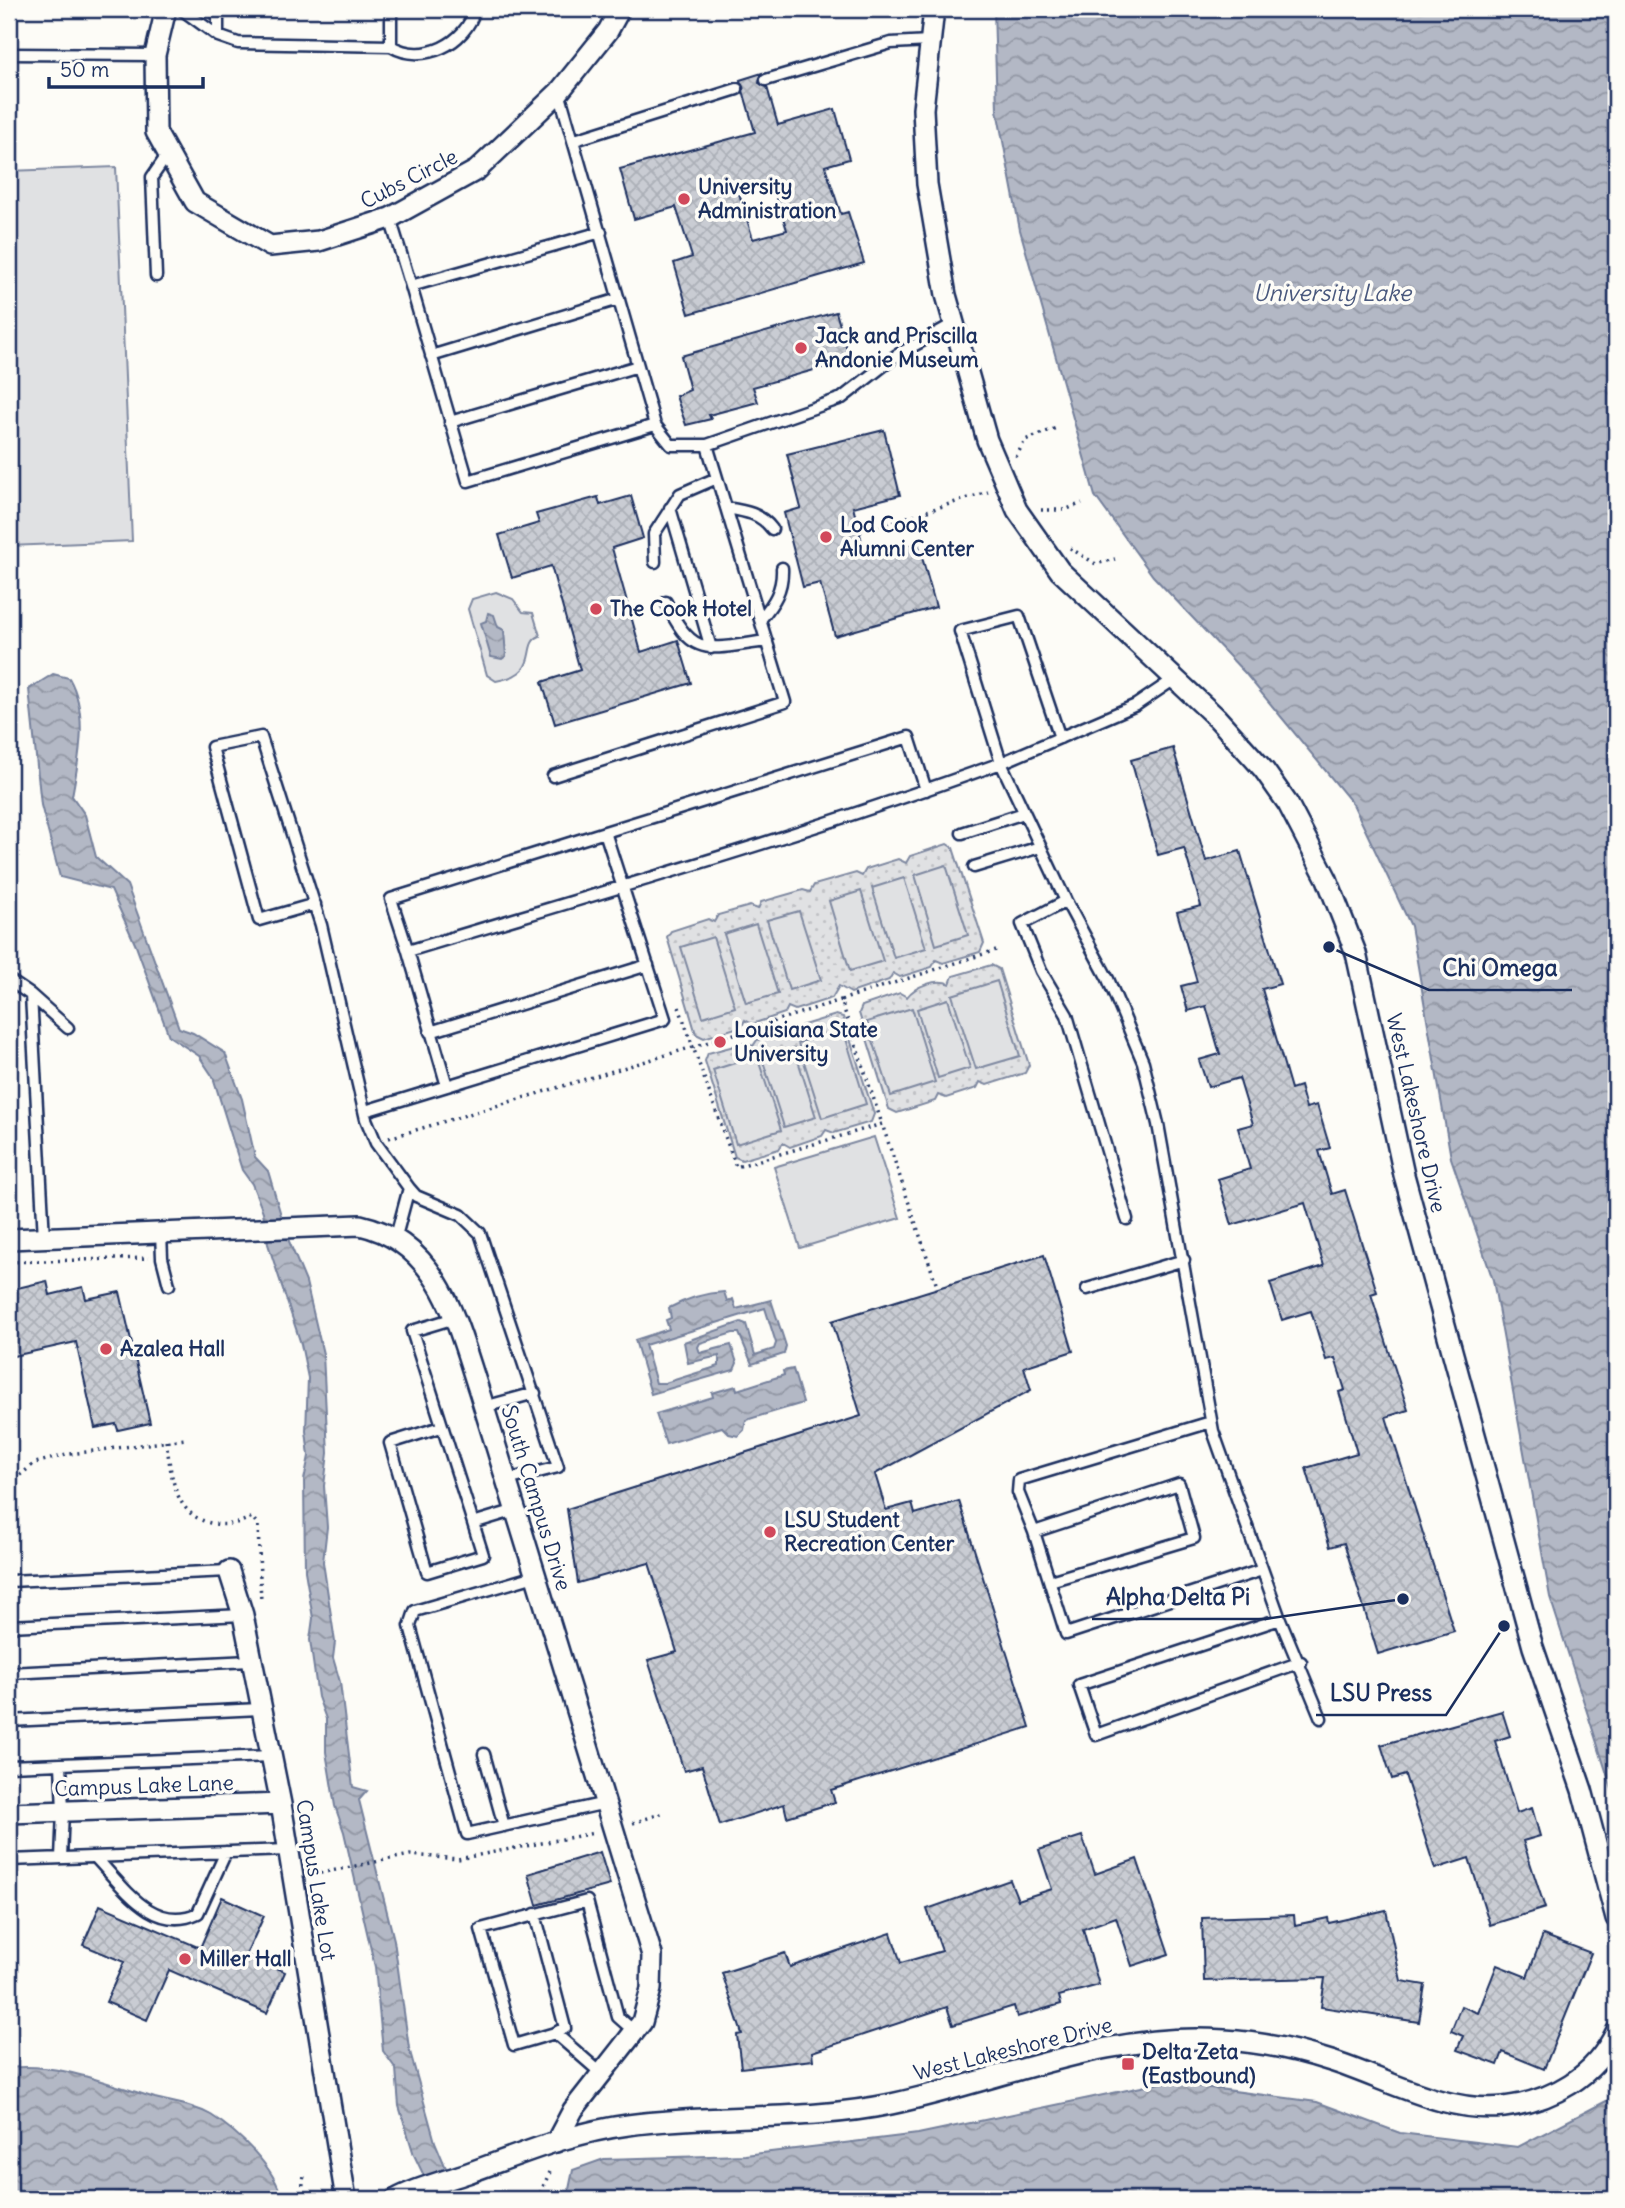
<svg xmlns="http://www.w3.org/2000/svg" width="1625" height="2208" font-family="Delius,sans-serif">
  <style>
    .green { fill: url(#green-dots); stroke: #7e88a0; stroke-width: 2 }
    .pitch { fill: #e0e1e3; stroke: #7e88a0; stroke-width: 2 }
    .water { fill: url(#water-waves); stroke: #76819c; stroke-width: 2; fill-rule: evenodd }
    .building { fill: url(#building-cross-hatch); stroke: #1b2f5e; stroke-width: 2; fill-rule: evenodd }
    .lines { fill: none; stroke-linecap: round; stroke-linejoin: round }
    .service-casing { stroke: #1b2f5e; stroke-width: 15 }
    .minor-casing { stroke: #1b2f5e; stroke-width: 24 }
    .path { stroke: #1b2f5e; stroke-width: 3.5; stroke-dasharray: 2 5; stroke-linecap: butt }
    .service { stroke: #fdfcf7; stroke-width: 10 }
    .minor { stroke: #fdfcf7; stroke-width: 19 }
    .poi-dot { fill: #d1495b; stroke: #fdfcf7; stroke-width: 2.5 }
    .labels { text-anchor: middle; stroke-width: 7; stroke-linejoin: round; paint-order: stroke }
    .street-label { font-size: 21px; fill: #1b2f5e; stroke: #fdfcf7 }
    .poi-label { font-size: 21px; font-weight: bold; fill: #1b2f5e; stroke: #fdfcf7; text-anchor: start }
    .water-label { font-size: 23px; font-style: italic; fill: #49587d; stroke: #fdfcf7 }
    .leader { fill: none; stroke: #1b2f5e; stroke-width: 2.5 }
    .callout-dot { fill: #1b2f5e; stroke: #fdfcf7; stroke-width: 2.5 }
    .callout-label { font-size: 23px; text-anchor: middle; font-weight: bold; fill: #1b2f5e; stroke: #fdfcf7; stroke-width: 7; stroke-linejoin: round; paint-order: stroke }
  </style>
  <defs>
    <pattern id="green-dots" width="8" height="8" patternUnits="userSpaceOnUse" patternTransform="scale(1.75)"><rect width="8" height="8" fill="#e0e1e3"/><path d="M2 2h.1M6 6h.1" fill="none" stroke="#c0c1c5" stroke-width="1.8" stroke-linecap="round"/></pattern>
    <pattern id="water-waves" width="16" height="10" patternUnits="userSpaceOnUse" patternTransform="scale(1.75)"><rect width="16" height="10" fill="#b3b8c5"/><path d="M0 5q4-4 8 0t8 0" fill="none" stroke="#9196a3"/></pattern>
    <pattern id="building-cross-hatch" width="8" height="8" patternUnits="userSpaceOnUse" patternTransform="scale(1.75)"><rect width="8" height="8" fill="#c9ccd3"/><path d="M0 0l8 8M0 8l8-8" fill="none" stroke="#acb0b8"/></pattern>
  </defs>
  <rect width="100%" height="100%" fill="#fdfcf7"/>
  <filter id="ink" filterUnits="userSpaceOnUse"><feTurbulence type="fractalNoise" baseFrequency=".0143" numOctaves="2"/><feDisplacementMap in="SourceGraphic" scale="14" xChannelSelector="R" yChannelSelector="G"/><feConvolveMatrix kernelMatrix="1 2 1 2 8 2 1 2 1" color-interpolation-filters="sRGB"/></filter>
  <g filter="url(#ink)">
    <!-- green -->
    <path class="green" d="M 947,844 L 953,848 L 984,943 L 980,952 L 943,963 L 936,960 L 932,967 L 900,977 L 893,973 L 889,980 L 851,993 L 839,986 L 832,998 L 795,1010 L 788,1007 L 785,1013 L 752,1024 L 745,1020 L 742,1026 L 704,1038 L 696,1034 L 667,937 L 671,931 L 708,919 L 714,922 L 718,915 L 750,906 L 758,909 L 761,902 L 803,890 L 810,892 L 814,885 L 856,873 L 862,876 L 866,869 L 898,859 L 906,863 L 910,856 Z
      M 991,965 L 999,969 L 1029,1065 L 1025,1073 L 987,1085 L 980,1082 L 977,1088 L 946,1098 L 938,1095 L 935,1101 L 897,1113 L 889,1109 L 859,1013 L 862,1006 L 900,993 L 907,997 C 915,986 937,978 950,984 L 953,976 Z
      M 836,1015 L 843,1017 L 874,1114 L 871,1122 L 834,1133 L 826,1130 L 822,1136 L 790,1147 L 783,1143 L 779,1149 L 742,1160 L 735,1157 L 705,1061 L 708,1053 L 745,1043 L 753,1046 L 757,1040 L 788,1030 L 795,1033 L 800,1026 Z"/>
    <!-- pitch -->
    <path class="pitch" d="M 116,167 L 132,541 L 9,546 L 9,171 Z
      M 496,592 L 513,599 L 523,612 L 533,613 L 540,636 C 519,644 544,673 496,681 L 487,675 L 468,609 L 472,599 Z
      M 946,865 L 968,935 L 936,945 L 915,875 Z
      M 904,878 L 926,948 L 894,958 L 872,888 Z
      M 861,891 L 883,961 L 850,971 L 829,901 Z
      M 799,911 L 821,980 L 789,990 L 767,920 Z
      M 756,924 L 778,994 L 746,1003 L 724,934 Z
      M 713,937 L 735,1007 L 703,1017 L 681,947 Z
      M 997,981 L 1020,1056 L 976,1069 L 952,995 Z
      M 948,999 L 970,1068 L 938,1078 L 917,1009 Z
      M 912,1008 L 935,1082 L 891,1096 L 867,1022 Z
      M 843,1029 L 866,1104 L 822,1118 L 798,1043 Z
      M 794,1048 L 816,1117 L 784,1127 L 762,1058 Z
      M 757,1056 L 781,1130 L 736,1144 L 713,1070 Z
      M 874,1137 L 900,1218 L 800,1248 L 774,1167 Z"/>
    <!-- water -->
    <path class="water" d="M 994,9 L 1616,9 L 1616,1802 L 1550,1597 L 1493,1280 L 1451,1158 L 1411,926 L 1353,804 L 1245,673 L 1153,576 L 1095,496 L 1020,230 L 997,110 Z
      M 488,613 L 494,615 L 498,627 L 504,630 L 506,656 L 502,659 L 491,657 L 481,623 L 486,621 Z
      M 53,674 L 69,678 C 89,713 79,758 72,796 L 85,815 L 96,857 L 127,885 L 179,1028 L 193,1033 L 225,1053 L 242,1099 L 255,1157 L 268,1171 L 288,1239 L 306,1282 L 323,1354 L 328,1453 L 324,1486 L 327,1527 L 323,1562 L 335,1642 L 333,1658 L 340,1682 L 353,1787 L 367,1791 L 359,1800 L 394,1940 L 409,2048 L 435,2142 L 459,2199 L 435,2199 L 414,2155 L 399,2106 L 396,2069 L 383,2051 L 375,1967 L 344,1832 L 335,1806 L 326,1752 L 326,1719 L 318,1697 L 310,1640 L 313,1618 L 305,1571 L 304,1480 L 309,1456 L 306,1431 L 308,1378 L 301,1344 L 268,1244 L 263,1212 L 252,1184 L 242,1170 L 213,1077 L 199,1056 L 169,1036 L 136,946 L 111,890 L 60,877 L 41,805 L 29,689 Z
      M 724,1292 L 727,1301 L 733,1299 L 736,1309 L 771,1300 L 786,1346 L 784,1354 L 752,1364 L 739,1333 L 733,1333 L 700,1343 L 698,1347 L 700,1353 L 731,1345 L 737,1363 L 734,1370 L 651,1394 L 635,1340 L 669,1329 L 666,1320 L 671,1318 L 669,1308 C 686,1299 704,1293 724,1292 ZM 765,1308 L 776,1343 L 774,1349 L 755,1355 L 746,1324 L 741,1322 L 684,1342 L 688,1363 L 719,1356 L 719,1366 L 665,1383 L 656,1383 L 645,1345 Z
      M 793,1369 L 803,1403 L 746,1420 L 744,1430 L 738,1436 L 729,1434 L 722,1427 L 666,1444 L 656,1414 L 713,1397 L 712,1393 L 736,1386 L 737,1390 L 784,1375 L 783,1371 Z
      M 9,2068 C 58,2062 108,2084 155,2098 C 174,2103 193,2105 211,2115 C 238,2132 275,2167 282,2199 L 9,2199 Z
      M 1165,2082 L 1317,2102 L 1400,2133 L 1518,2147 L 1616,2096 L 1616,2199 L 567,2199 L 573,2170 L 604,2159 L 745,2155 L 918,2134 Z"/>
    <!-- building -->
    <path class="building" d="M 762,73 L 759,83 L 767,87 L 778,125 L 835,109 L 849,159 L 825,166 L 841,214 L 848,212 L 864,263 L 689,314 L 674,263 L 692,257 L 676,207 L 634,219 L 620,169 L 755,132 L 740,80 ZM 771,181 L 787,230 L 753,239 L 738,190 Z
      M 836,312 L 850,360 L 753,387 L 758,402 L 709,415 L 711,419 L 686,425 L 676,396 L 690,390 L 681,356 Z
      M 884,430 L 900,495 L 853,507 L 866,558 L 918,543 L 936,607 L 835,636 L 820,583 L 803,587 L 784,513 L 801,508 L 787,454 Z
      M 631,496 L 643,538 L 612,548 L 641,652 L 678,640 L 691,683 L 555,724 L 542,682 L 580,670 L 551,566 L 512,578 L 499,535 L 539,523 L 536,514 L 598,497 L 600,505 Z
      M 1173,748 L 1206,861 L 1240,851 L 1280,984 L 1262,989 L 1291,1089 L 1300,1086 L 1306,1108 L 1317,1105 L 1330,1148 L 1319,1151 L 1332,1194 L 1345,1190 L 1377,1292 L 1371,1294 L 1408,1410 L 1386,1417 L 1454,1631 L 1378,1654 L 1344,1543 L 1330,1547 L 1306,1468 L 1357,1453 L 1339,1392 L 1345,1390 L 1335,1358 L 1326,1360 L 1311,1311 L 1282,1320 L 1270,1283 L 1324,1266 L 1305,1203 L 1232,1225 L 1218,1179 L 1250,1169 L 1238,1128 L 1253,1124 L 1239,1078 L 1208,1087 L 1199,1060 L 1220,1054 L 1206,1006 L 1188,1011 L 1181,986 L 1197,982 L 1177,912 L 1201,906 L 1184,848 L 1158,855 L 1131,760 Z
      M 1044,1255 L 1073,1351 L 1024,1367 L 1031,1390 L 875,1474 L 886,1510 L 912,1503 L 915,1514 L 959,1501 L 1030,1727 L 831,1790 L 835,1802 L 787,1817 L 784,1804 L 720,1825 L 702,1766 L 684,1771 L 648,1660 L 677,1652 L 649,1563 L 578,1583 L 567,1509 L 861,1416 L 832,1321 Z
      M 47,1281 L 50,1295 L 83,1287 L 86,1299 L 120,1292 L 150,1423 L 118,1430 L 116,1424 L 95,1428 L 76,1342 L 9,1357 L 9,1290 Z
      M 1502,1711 L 1510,1736 L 1495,1741 L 1517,1813 L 1532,1808 L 1540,1836 L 1523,1841 L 1545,1908 L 1490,1925 L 1469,1858 L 1435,1869 L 1405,1775 L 1392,1779 L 1381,1745 Z
      M 1082,1836 L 1095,1874 L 1137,1859 L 1169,1954 L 1132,1966 L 1116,1917 L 1083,1929 L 1099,1985 L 1059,1996 L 1061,2004 L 1017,2017 L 1014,2006 L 953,2025 L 947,2007 L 812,2052 L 813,2060 L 741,2068 L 737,2035 L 742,2034 L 722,1973 L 785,1953 L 790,1967 L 891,1933 L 901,1963 L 942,1951 L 927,1909 L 1010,1880 L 1018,1900 L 1052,1889 L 1039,1850 Z
      M 600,1852 L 610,1885 L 537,1905 L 528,1874 Z
      M 222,1897 L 264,1916 L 246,1955 L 285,1972 L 267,2013 L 169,1970 L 147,2020 L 106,2002 L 124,1962 L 83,1945 L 100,1905 L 200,1948 Z
      M 1386,1910 L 1401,1981 L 1425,1985 L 1419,2022 L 1321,2007 L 1325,1978 L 1204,1981 L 1202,1918 L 1294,1915 L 1295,1925 L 1328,1918 L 1329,1923 Z
      M 1543,1935 L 1591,1953 L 1544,2069 L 1503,2052 L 1498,2065 L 1457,2050 L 1463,2036 L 1451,2031 L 1461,2006 L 1478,2013 L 1497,1965 L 1527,1977 Z"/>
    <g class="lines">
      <!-- service casing -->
      <g class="service-casing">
        <path id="service" d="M 181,9 L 218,36 L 238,43 L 391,46 C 423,65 466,44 475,9
          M 218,36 L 218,9
          M 391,46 L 391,9
          M 9,54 L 155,55
          M 766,80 L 891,43 L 930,41
          M 559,92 L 655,425 L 671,445 L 707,445
          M 575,140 L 737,89
          M 390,218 L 411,286
          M 601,232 L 411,286 L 468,481 L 655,425
          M 156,276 L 152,177 L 168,154
          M 431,356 L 619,299
          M 450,422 L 638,366
          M 670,508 L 711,648
          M 726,508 C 745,511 760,513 772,529
          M 655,562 L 654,534 L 680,494 L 717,478
          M 666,602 C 693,661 710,648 767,641
          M 760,620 C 774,603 783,590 782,568
          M 1176,678 L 1136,705 L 1001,763 L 1066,901 L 1108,979 L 1143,1062 L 1158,1124 L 1213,1431 L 1280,1619 L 1321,1718
          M 553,776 L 785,702 L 707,445 L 842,398 L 897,355 L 953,324
          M 926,790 L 909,737 L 605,832 L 665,1019 L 447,1086 L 408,951 C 606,891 806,834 1001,763 L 960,631 L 1019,616 L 1060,738
          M 962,833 L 1024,813
          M 974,867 L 1040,847
          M 1066,901 L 1022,924 L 1041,971 L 1067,1015 L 1127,1219
          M 315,904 L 259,920 L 212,747 L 261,737 L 321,925 L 366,1119 L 376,1143 L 409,1188 L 395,1240
          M 408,951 L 391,899 L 605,832
          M 9,980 L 31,995 L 44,1238
          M 31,995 L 68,1028
          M 430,1032 L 648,965
          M 365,1111 L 447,1086
          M 409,1188 L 416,1196 L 461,1215 L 480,1233 L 558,1467 L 507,1480
          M 161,1233 L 162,1258 L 169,1285
          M 1087,1289 L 1184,1260
          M 455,1318 L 412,1331 L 473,1523 L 516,1510
          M 484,1407 L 535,1393
          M 1211,1422 L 1019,1480 L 1018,1492 L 1034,1532 L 1066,1634 L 1262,1570
          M 441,1427 L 390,1443 L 427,1572 L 483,1555 L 473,1523
          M 1034,1532 L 1179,1484 L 1194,1538 L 1050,1581
          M 535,1576 L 415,1611 L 410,1626 L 467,1834 L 606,1803
          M 9,1581 L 229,1571
          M 1280,1619 L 1079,1685 L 1096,1735 L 1301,1662
          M 9,1626 L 243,1615
          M 9,1673 L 250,1661
          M 9,1721 L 260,1709
          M 484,1754 L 504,1826
          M 61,1764 L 271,1756
          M 9,1766 L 61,1764 L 63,1811 L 61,1858
          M 95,1857 C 123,1886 153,1934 198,1913 L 226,1852
          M 9,1860 L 288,1850
          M 535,1914 L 565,2028 L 555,2033
          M 602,2074 L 555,2033 L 514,2045 L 481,1929 L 587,1901 L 618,2017 L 635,2032"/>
      </g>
      <!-- minor casing -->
      <g class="minor-casing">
        <path id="minor" d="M 166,9 L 155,55 L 156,132 L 195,202 L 270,246 L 319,241 L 390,218 L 477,170 L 559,92 L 608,31 L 620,9
          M 934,9 L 923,109 L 927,184 L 946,295 L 987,440 L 1017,510 L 1060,571 L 1217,718 L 1264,770 L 1288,804 L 1327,879 L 1356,953 L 1404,1175 L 1533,1647 L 1582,1790 L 1616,1918
          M 9,1239 L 360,1225 C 440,1243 457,1324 479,1391 L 652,1955 L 651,1989 L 642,2022 L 573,2110 L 556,2142
          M 229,1571 L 243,1615 L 281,1804 L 346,2199
          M 9,1813 L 281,1804
          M 396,2199 C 418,2187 445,2181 468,2173 C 521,2154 573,2132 628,2125 C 716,2113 805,2122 891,2104 C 1004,2080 1107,2031 1224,2040 C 1260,2042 1297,2050 1331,2061 C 1385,2078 1446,2114 1504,2107 C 1552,2101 1595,2077 1616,2032"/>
      </g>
      <!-- path -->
      <path class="path" d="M 1016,457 L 1025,440 L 1059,427
        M 1041,510 L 1065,510 L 1082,503
        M 860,532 L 988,492
        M 1070,548 L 1096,564 L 1115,559
        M 841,1000 L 996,950
        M 679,1007 L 693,1047 L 841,1000 L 882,1124
        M 389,1138 L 693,1047 L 736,1167 L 882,1124 L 938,1289
        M 9,1262 L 149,1258
        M 166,1441 C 172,1476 173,1517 215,1524 C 229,1526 240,1523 252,1517 L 258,1525 L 261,1603
        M 9,1484 L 35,1463 L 70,1454 L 186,1439
        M 633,1823 L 666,1812
        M 309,1837 L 316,1874 L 410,1855 L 458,1859 L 594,1833
        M 301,2199 L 304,2175
        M 537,2199 L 550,2172"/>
      <!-- service -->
      <use href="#service" class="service"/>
      <!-- minor -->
      <use href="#minor" class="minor"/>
    </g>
  </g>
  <!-- markers -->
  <g class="poi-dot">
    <circle cx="684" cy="199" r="7"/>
    <circle cx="801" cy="348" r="7"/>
    <circle cx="826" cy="537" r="7"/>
    <circle cx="596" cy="609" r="7"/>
    <circle cx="720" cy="1042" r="7"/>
    <circle cx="106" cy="1349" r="7"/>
    <circle cx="770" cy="1532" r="7"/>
    <circle cx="185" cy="1959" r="7"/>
    <rect x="1121" y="2057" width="14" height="14" rx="3.5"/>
  </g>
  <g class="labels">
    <!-- street labels -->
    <g class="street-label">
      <text transform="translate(409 179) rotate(-27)" y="7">Cubs Circle</text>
      <text transform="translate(1416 1113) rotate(77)" y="7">West Lakeshore Drive</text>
      <text transform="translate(536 1498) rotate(73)" y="7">South Campus Drive</text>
      <text transform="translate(144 1786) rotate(-2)" y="7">Campus Lake Lane</text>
      <text transform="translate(316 1880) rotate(81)" y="7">Campus Lake Lot</text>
      <text transform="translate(1013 2049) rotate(-14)" y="7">West Lakeshore Drive</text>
    </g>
    <!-- poi labels -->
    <g class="poi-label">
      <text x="698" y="194">University<tspan x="698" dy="24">Administration</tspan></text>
      <text x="815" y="343">Jack and Priscilla<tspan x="815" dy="24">Andonie Museum</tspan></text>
      <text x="840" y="532">Lod Cook<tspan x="840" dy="24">Alumni Center</tspan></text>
      <text x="610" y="616">The Cook Hotel</text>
      <text x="734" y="1037">Louisiana State<tspan x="734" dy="24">University</tspan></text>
      <text x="120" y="1356">Azalea Hall</text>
      <text x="784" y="1527">LSU Student<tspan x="784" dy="24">Recreation Center</tspan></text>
      <text x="199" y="1966">Miller Hall</text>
      <text x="1142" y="2059">Delta Zeta<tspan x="1142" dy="24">(Eastbound)</tspan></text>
    </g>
    <!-- water labels -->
    <g class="water-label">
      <text x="1332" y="301">University Lake</text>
    </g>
  </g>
  <!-- callouts -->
  <path class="leader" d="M1329 947L1429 990H1572M1403 1599L1265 1619H1092M1504 1626L1446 1715H1316"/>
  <g class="callout-dot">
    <circle cx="1329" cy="947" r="7"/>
    <circle cx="1403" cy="1599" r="7"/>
    <circle cx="1504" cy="1626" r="7"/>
  </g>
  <g class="callout-label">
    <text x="1500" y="976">Chi Omega</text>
    <text x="1178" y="1605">Alpha Delta Pi</text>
    <text x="1381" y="1701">LSU Press</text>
  </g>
  <!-- margin -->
  <rect width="1625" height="2208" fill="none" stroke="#fdfcf7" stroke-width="35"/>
  <rect x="18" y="18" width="1590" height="2173" fill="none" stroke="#1b2f5e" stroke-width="2.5" filter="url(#ink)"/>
  <!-- scale -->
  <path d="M49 77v10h154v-10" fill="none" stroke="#1b2f5e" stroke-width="3.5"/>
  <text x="60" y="77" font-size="21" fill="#1b2f5e" stroke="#fdfcf7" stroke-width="5" paint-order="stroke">50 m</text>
</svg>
